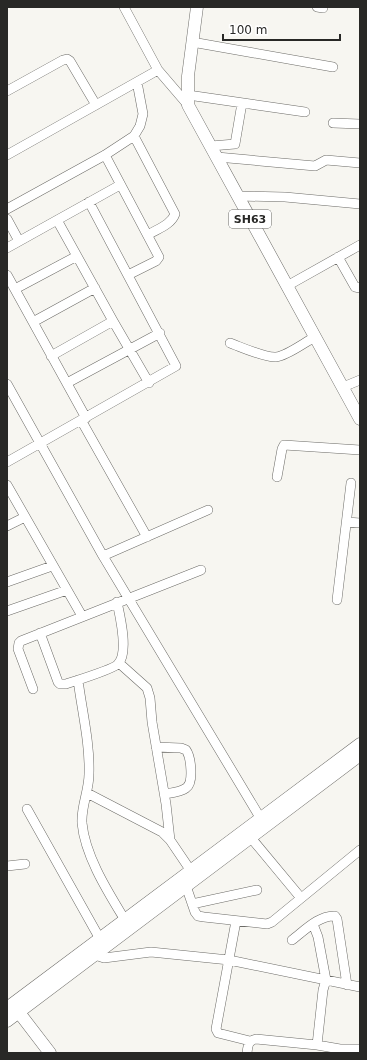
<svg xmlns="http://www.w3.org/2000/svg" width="367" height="1060" font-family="'DejaVu Sans',sans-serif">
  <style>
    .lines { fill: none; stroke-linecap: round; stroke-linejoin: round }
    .minor-casing { stroke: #6c6b67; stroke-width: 10 }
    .major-casing { stroke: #6c6b67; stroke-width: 13 }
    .minor { stroke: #fff; stroke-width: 9 }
    .major { stroke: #fff; stroke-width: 12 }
    .labels { text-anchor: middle; stroke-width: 3; stroke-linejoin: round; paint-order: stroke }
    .shield { fill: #fff; stroke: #686867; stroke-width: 1 }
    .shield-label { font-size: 11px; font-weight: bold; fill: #282826 }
  </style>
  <rect width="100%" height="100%" fill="#f7f6f1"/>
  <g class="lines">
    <!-- minor casing -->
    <g class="minor-casing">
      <path id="minor" d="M 124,7 L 158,70 L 188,105
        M 317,7 L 323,8
        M 192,42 L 333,67
        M 7,91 L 63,60 L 67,59 L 70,61 L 96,105
        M 188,95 L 305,112
        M 333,123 L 360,124
        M 134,136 L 175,214 C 171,225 157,229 148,235
        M 211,146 L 235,144 L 242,103
        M 7,155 L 158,70
        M 105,155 L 159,257 L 156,261 L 128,275
        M 217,157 L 315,166 L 326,160 L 360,163
        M 238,196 L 285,197 L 360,204
        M 7,209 L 105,155 L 134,136 L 140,126 L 143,114 L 137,82
        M 7,219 L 19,241
        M 57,220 L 113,321 L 149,383
        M 7,248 L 120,185
        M 338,257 L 355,287 L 360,288
        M 7,275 L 86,418
        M 287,286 L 360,245
        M 15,289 L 77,256
        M 33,322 L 95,288
        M 230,343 C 241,347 265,358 276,357 C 287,356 305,342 315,337
        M 51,356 L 113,321
        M 67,383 L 160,333
        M 7,384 L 103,556 L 261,819
        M 343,387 L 360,380
        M 81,420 L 147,537
        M 7,462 L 176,366 L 89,202
        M 277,477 L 282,449 L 284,445 L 360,450
        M 7,485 L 82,616
        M 347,522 L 360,523
        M 7,526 L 25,517
        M 103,556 L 208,510
        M 7,582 L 52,566
        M 337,600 L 351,483
        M 7,611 L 67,590
        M 40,633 L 58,682 L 60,684 L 66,684 C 75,681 114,669 118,664 C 129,653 120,616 117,602
        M 119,663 L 147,688 L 150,698 L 152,722 L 166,804 L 170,840
        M 78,680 C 82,711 90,743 89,774 C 89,791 81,806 82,823 C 85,856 108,892 125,920
        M 33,689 L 18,649 L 19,643 L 21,641 L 201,570
        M 156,747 L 181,748 L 186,750 C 191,757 194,783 186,788 C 181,792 171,793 165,794
        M 87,793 L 162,832 L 170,840 L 191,871
        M 27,809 L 100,939
        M 247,833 L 301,898
        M 7,866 L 25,864
        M 186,886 L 195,912 L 198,916 L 204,917 L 267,924 L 272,922 L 360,850
        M 192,904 L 257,890
        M 236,921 L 216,1029 L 218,1033 L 250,1041
        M 313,924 L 318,937 L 326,980 L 323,990 L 317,1045
        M 292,940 C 304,931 319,915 335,916 L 337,919 L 347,985
        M 92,954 L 104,958 L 151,952 L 229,960 L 360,987
        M 247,1053 C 248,1045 248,1041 256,1039 L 317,1045 L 340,1049 L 360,1049"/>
    </g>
    <!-- major casing -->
    <g class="major-casing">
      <path id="major" d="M 197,7 L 188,76 L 188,105 L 360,419
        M 14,1006 L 50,1053
        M 7,1008 L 360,744
        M 7,1021 L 360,755"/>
    </g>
    <!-- minor -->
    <use href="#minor" class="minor"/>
    <!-- major -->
    <use href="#major" class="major"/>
  </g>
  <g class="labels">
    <!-- shield labels -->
    <rect class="shield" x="229" y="210" width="42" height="18" rx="3"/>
    <g class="shield-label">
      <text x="250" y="223">SH63</text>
    </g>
  </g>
  <!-- border -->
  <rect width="367" height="1060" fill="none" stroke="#282826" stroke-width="16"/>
  <!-- scale -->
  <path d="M223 34v6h117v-6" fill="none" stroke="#282826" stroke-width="2"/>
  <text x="229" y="34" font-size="12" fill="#282826" stroke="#ffffff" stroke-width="3" paint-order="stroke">100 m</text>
</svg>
